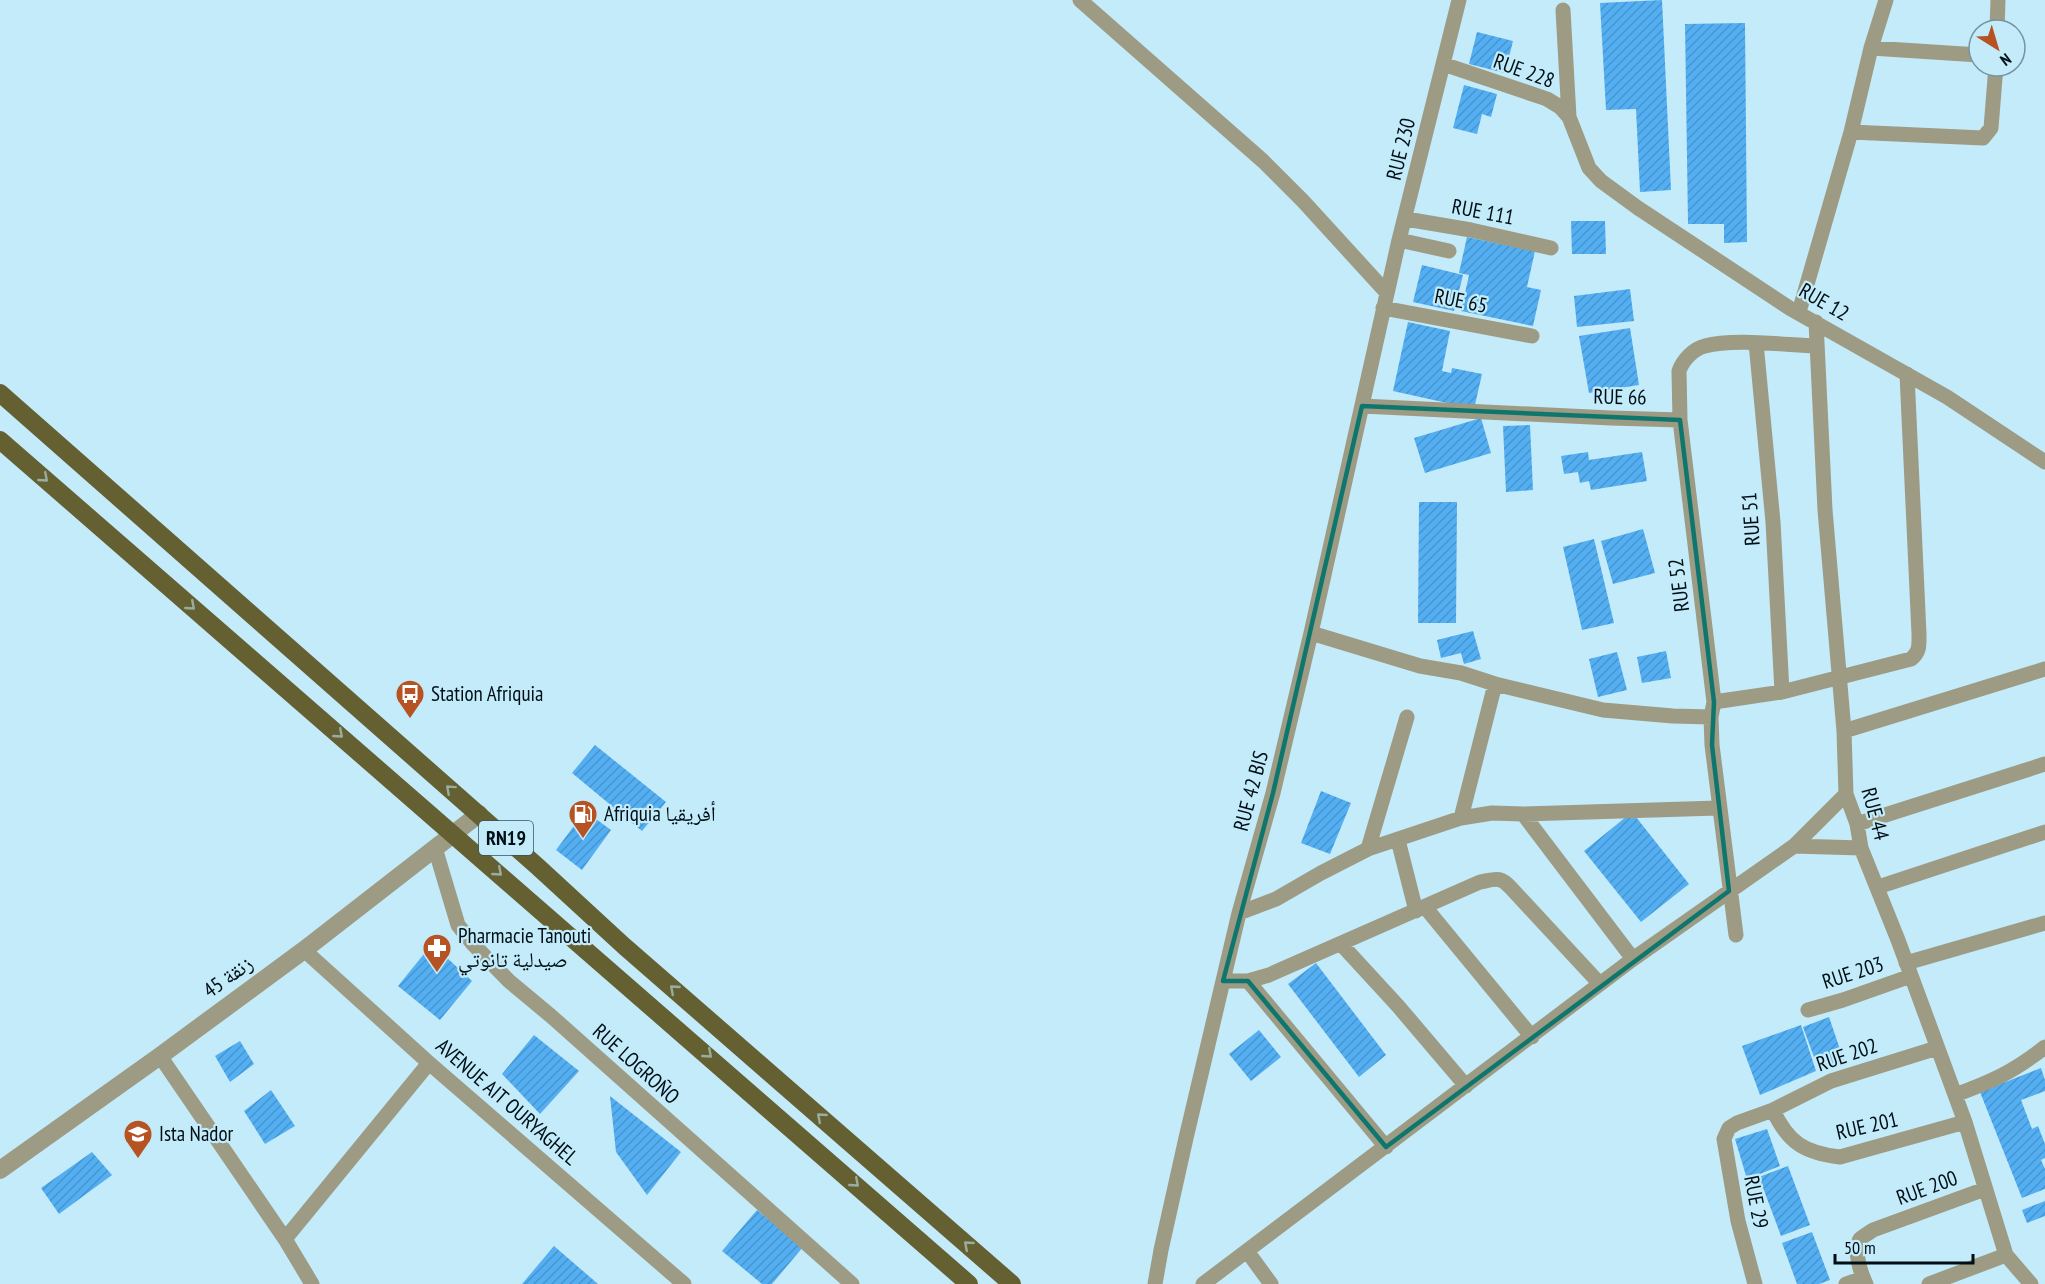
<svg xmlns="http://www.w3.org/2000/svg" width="2045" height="1284" font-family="'PT Sans Narrow','Noto Naskh Arabic',sans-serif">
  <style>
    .building { fill: url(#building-hatch) }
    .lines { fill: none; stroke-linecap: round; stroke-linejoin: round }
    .minor { stroke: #9d9b83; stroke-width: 15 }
    .tertiary { stroke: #9d9b83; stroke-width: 18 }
    .primary { stroke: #646031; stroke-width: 18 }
    .oneway { stroke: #98aca0 }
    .marked { fill: none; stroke: #0f766e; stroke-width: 4.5; stroke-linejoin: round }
    .labels { text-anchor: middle; stroke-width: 4.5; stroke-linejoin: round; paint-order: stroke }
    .shield { fill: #c3ebfa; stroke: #3a515a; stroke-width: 1.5 }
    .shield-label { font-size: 20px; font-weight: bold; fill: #000f16 }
    .street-label { font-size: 21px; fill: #000f16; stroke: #c3ebfa }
    .poi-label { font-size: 21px; fill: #000f16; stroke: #c3ebfa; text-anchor: start }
  </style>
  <defs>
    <pattern id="building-hatch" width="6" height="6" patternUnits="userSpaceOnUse" patternTransform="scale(1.5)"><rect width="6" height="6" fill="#54aff2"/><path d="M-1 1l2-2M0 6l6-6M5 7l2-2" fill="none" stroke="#4795cf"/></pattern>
  </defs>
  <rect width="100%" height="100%" fill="#c3ebfa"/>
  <!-- building -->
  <path class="building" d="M 1662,0 L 1671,190 L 1640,192 L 1636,109 L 1606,110 L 1600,3 Z
    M 1745,23 L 1747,242 L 1724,243 L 1724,224 L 1688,224 L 1685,24 Z
    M 1477,32 L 1513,41 L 1505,73 L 1469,64 Z
    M 1464,85 L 1497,94 L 1491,117 L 1482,114 L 1477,134 L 1453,128 Z
    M 1571,221 L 1605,221 L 1606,254 L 1572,254 Z
    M 1467,237 L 1535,251 L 1527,287 L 1541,290 L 1533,326 L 1461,311 L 1469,275 L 1459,273 Z
    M 1422,265 L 1463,275 L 1454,311 L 1413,302 Z
    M 1630,289 L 1634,321 L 1577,327 L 1574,296 Z
    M 1408,322 L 1450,331 L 1442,371 L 1451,373 L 1452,368 L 1482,374 L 1474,409 L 1393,391 Z
    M 1630,328 L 1639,385 L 1589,393 L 1579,336 Z
    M 1481,418 L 1491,453 L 1425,473 L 1414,438 Z
    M 1530,425 L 1533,490 L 1506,492 L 1503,426 Z
    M 1588,452 L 1589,460 L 1642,452 L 1647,481 L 1591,490 L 1589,481 L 1580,483 L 1578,472 L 1564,474 L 1561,456 Z
    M 1419,502 L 1457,502 L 1456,623 L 1418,623 Z
    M 1643,529 L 1655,573 L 1613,584 L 1601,541 Z
    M 1594,539 L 1614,623 L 1582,630 L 1563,547 Z
    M 1473,631 L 1481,659 L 1464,664 L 1461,653 L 1441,658 L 1437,640 Z
    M 1666,651 L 1671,678 L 1642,683 L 1637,657 Z
    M 1617,652 L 1627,690 L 1598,697 L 1589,659 Z
    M 595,745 L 666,802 L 642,831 L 572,773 Z
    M 1321,791 L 1351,803 L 1330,854 L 1301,843 Z
    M 585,811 L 611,830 L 582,870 L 556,850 Z
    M 1632,812 L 1689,884 L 1641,922 L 1584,851 Z
    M 432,944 L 472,981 L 440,1020 L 398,986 Z
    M 1316,963 L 1386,1055 L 1359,1077 L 1288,984 Z
    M 1829,1017 L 1844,1061 L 1819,1071 L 1803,1027 Z
    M 1801,1025 L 1816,1071 L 1760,1095 L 1742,1046 Z
    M 1259,1030 L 1281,1057 L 1251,1081 L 1229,1054 Z
    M 534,1035 L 579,1071 L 540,1114 L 502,1074 Z
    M 240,1041 L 254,1064 L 230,1082 L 215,1056 Z
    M 2041,1068 L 2045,1080 L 2045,1091 L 2021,1100 L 2032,1129 L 2038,1126 L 2045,1144 L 2045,1158 L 2041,1160 L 2045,1169 L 2045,1189 L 2022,1198 L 1980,1092 Z
    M 271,1090 L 295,1126 L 265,1144 L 244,1111 Z
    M 610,1096 L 681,1152 L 647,1195 L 616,1152 Z
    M 1767,1129 L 1780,1166 L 1747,1179 L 1735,1139 Z
    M 92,1152 L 112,1175 L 59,1214 L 41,1188 Z
    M 1788,1166 L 1810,1225 L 1781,1236 L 1759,1177 Z
    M 2045,1201 L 2045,1216 L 2027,1223 L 2022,1210 Z
    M 757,1210 L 803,1247 L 772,1284 L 762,1284 L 722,1251 Z
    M 1812,1232 L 1830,1280 L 1819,1284 L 1797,1284 L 1782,1243 Z
    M 554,1246 L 598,1284 L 522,1284 Z"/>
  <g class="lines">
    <!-- minor -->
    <path class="minor" d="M 1080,0 L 1263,161 L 1303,201 L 1387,293
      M 1563,10 L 1569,117
      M 1997,30 L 1998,0
      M 1871,48 L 1979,55
      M 1443,64 L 1547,99 L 1560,107 L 1569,117 L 1589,168 L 1601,181 L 1638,208 L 1791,309 L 1947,397 L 2045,462
      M 1851,132 L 1983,138 L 1991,128 L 1996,66
      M 1406,219 L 1471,230 L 1551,248
      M 1399,240 L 1449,251
      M 1383,308 L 1532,336
      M 1799,312 L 1851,132 L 1871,48 L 1886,0
      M 1816,322 L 1825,510 L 1844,731 L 1846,794 L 1857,824 L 1861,848 L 1898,940 L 1965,1122 L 2006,1255 L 2031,1284
      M 1756,343 L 1773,522 L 1782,692
      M 1362,406 L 1611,418 L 1680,420
      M 1311,633 L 1420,666 L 1461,673 L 1495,684 L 1603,710 L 1673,716 L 1711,717
      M 1714,702 L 1782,692 L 1911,659 C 1920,652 1919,645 1919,634 L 1907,374
      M 1844,731 L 2045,669
      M 1523,814 L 1633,959
      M 1461,818 L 1495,684
      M 1857,824 L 2045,764
      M 1398,840 L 1416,911
      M 1794,846 L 1861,848
      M 435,848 L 458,925 L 473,944 L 509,981 L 551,1016 L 852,1284
      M 1368,849 L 1407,717
      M 1878,887 L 2045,832
      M 1425,907 L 1532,1037
      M 1239,913 L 1276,899 L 1321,873 L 1368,849 L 1461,818 L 1492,813 L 1523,814 L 1718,808
      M 1736,935 L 1712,745 L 1711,717 L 1714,702 L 1680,420 L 1679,371 C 1683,360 1693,349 1705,346 C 1733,338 1786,345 1817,346
      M 1341,944 L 1398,1006 L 1466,1086
      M 304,950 L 429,1063 L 684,1284
      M 1906,963 L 2045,923
      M 1223,981 L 1248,981 L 1269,975 L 1480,882 C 1496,879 1500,876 1511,888 L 1600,984
      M 1248,981 L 1386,1147
      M 1808,1010 L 1843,1000 L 1911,976
      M 160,1056 L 285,1239 L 312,1284
      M 1955,1095 C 1993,1081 2013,1072 2045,1047
      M 1773,1110 L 1831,1081 L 1937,1048
      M 285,1239 L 429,1063
      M 1247,1251 L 1271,1284
      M 1155,1284 L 1161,1250 L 1186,1138 L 1239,913 L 1273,793 L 1311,633 L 1399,240 L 1459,0
      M 1203,1284 L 1633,959 L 1794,846 L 1846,794
      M 1755,1284 L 1738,1221 L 1724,1139 L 1729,1128 L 1737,1123 L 1773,1110 C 1788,1143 1805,1153 1840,1157 L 1965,1122
      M 1846,1284 L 1863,1278
      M 1866,1284 C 1861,1274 1853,1250 1860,1239 C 1863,1236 1869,1233 1873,1230 L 1985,1189
      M 1929,1284 L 2006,1255"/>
    <!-- tertiary -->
    <path class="tertiary" d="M 0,1170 L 160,1056 L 304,950 L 479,814"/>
    <!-- primary -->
    <path class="primary" d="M 0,393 L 537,866 L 624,946 L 1012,1284
      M 0,440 C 324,721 648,1001 969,1284"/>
  </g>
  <!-- one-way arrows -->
  <defs><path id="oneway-chevron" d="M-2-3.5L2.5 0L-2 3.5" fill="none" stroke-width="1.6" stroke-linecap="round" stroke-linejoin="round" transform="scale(1.5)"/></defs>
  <g class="oneway">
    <use href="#oneway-chevron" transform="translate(44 478) rotate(41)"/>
    <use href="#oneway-chevron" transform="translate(191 606) rotate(41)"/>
    <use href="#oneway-chevron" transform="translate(339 734) rotate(41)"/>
    <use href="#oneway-chevron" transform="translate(450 789) rotate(-138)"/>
    <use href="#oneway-chevron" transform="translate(498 872) rotate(41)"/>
    <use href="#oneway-chevron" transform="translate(674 989) rotate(-139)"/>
    <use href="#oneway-chevron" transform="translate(708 1054) rotate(41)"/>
    <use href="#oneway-chevron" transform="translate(821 1117) rotate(-139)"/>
    <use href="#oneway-chevron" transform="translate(855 1183) rotate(41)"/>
    <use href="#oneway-chevron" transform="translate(968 1245) rotate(-139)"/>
  </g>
  <!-- marked area -->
  <path class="marked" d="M 1362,406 L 1680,420 L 1714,702 L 1712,745 L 1729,891 L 1386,1147 L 1248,981 L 1223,981 L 1273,793 Z"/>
  <!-- icons -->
  <defs>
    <g id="bus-pin" transform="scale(1.5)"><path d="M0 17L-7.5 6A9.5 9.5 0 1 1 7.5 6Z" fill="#b75222" stroke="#c3ebfa"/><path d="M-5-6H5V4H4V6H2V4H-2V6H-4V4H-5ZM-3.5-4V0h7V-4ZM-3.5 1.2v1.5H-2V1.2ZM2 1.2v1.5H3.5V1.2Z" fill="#fff"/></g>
    <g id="fuel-pin" transform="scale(1.5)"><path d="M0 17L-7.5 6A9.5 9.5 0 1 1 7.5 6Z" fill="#b75222" stroke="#c3ebfa"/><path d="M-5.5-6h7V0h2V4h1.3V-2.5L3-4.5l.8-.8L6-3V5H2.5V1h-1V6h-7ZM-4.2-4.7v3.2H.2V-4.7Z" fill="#fff"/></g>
    <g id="pharmacy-pin" transform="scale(1.5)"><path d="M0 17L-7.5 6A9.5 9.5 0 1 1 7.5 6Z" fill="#b75222" stroke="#c3ebfa"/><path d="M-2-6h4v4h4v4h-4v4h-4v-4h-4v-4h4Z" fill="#fff"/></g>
    <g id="school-pin" transform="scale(1.5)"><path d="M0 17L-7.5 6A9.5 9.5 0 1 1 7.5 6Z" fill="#b75222" stroke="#c3ebfa"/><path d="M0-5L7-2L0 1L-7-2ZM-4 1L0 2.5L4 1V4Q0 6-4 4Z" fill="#fff"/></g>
  </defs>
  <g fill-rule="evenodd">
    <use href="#bus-pin" x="410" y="694"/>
    <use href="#fuel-pin" x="583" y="814"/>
    <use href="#pharmacy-pin" x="437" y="948"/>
    <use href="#school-pin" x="138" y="1134"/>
  </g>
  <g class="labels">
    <!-- shield labels -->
    <rect class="shield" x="479" y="821" width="54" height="34" rx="4.5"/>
    <g class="shield-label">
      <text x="506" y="845">RN19</text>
    </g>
    <!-- street labels -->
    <g class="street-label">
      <text transform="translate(1524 71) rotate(20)" y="7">RUE 228</text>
      <text transform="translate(1401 149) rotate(-76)" y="7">RUE 230</text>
      <text transform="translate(1483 212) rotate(11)" y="7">RUE 111</text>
      <text transform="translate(1461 301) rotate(11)" y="7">RUE 65</text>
      <text transform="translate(1824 302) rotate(30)" y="7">RUE 12</text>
      <text transform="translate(1620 397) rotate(1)" y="7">RUE 66</text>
      <text transform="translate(1751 519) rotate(-94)" y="7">RUE 51</text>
      <text transform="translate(1679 585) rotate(-97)" y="7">RUE 52</text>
      <text transform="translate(1251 791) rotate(-75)" y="7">RUE 42 BIS</text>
      <text transform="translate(1875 814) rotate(75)" y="7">RUE 44</text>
      <text transform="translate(1853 973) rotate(-18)" y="7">RUE 203</text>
      <text transform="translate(228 977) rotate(-36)" y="7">زنقة 45</text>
      <text transform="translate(1847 1055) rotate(-19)" y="7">RUE 202</text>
      <text transform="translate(636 1064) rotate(42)" y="7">RUE LOGROÑO</text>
      <text transform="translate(507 1102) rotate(41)" y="7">AVENUE AIT OURYAGHEL</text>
      <text transform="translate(1867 1126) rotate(-13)" y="7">RUE 201</text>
      <text transform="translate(1927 1188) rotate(-20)" y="7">RUE 200</text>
      <text transform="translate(1756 1202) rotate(79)" y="7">RUE 29</text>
    </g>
    <!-- poi labels -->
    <g class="poi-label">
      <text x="431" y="701">Station Afriquia</text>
      <text x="604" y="821">Afriquia أفريقيا</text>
      <text x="458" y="943">Pharmacie Tanouti<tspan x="458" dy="24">صيدلية تانوتي</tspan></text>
      <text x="159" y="1141">Ista Nador</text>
    </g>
  </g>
  <!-- north arrow -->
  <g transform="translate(1997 48) rotate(143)"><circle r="28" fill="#c3ebfa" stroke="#75939f" stroke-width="1.5"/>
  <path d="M0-4.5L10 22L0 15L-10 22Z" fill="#b75222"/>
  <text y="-9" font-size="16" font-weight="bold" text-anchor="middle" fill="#000f16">N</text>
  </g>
  <!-- scale -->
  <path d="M1835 1254v9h138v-9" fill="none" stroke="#000f16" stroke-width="3"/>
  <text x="1844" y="1254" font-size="18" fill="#000f16" stroke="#c3ebfa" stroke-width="4.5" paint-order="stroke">50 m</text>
</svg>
